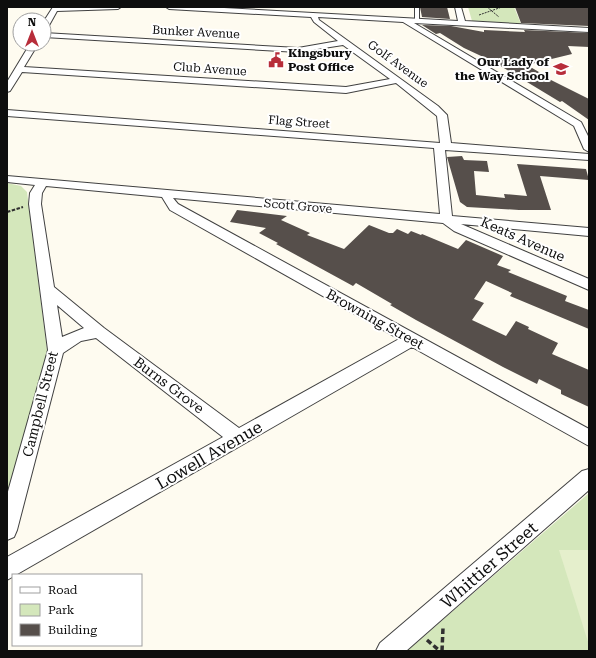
<svg xmlns="http://www.w3.org/2000/svg" width="596" height="658" font-family="'Roboto Serif',serif">
  <style>
    .green { fill: #d4e7bb }
    .pitch { fill: #e5efcc }
    .building { fill: #564f4b }
    .lines { fill: none; stroke-linecap: round; stroke-linejoin: round }
    .lane-casing { stroke: #414141; stroke-width: 2 }
    .street-casing { stroke: #414141; stroke-width: 2 }
    .path-far2 { stroke: #303030; stroke-width: 1; stroke-dasharray: 2 1; stroke-linecap: butt }
    .path-far1 { stroke: #303030; stroke-width: 2; stroke-dasharray: 3.5 1.5; stroke-linecap: butt }
    .path { stroke: #303030; stroke-width: 3.5; stroke-dasharray: 5.5 3; stroke-linecap: butt }
    .lane { fill: #fff; fill-rule: evenodd }
    .street { fill: #fff; fill-rule: evenodd }
    .labels { text-anchor: middle; stroke-width: 4; stroke-linejoin: round; paint-order: stroke }
    .far-street-label { font-size: 12px; fill: #0e0e0e; stroke: #fff }
    .far-poi-label { font-size: 12px; font-weight: bold; fill: #0e0e0e; stroke: #fff; text-anchor: start }
    .street-label { font-size: 14px; fill: #0e0e0e; stroke: #fff }
    .near-street-label { font-size: 17px; fill: #0e0e0e; stroke: #fff }
  </style>
  <rect width="100%" height="100%" fill="#fefbf0"/>
  <!-- green -->
  <path class="green" d="M 468,7 L 514,7 L 521,24 L 472,21 Z
    M 7,183 L 21,186 L 27,192 L 47,350 L 47,357 L 7,497 Z
    M 589,493 L 589,651 L 407,651 Z"/>
  <!-- pitch -->
  <path class="pitch" d="M 559,550 L 589,550 L 589,645 Z"/>
  <!-- building -->
  <path class="building" d="M 420,7 L 447,7 L 450,19 L 422,17 Z
    M 515,7 L 589,8 L 589,26 L 521,23 Z
    M 422,25 L 451,26 L 484,32 L 484,30 L 525,32 L 524,30 L 589,33 L 589,47 L 568,46 L 572,54 L 527,65 L 544,75 L 541,75 L 589,99 L 589,120 L 562,101 L 560,102 L 494,62 L 464,48 L 440,33 L 436,34 Z
    M 462,156 L 464,160 L 487,161 L 489,172 L 474,171 L 476,195 L 505,198 L 504,194 L 527,196 L 517,164 L 586,169 L 589,180 L 540,176 L 551,210 L 519,210 L 467,207 L 460,202 L 447,157 Z
    M 237,210 L 287,216 L 281,220 L 310,233 L 307,235 L 344,249 L 369,225 L 389,233 L 393,233 L 397,229 L 408,234 L 411,231 L 421,235 L 422,234 L 458,249 L 466,240 L 503,256 L 497,265 L 511,270 L 508,272 L 567,296 L 565,301 L 589,310 L 589,329 L 510,296 L 512,293 L 486,281 L 474,299 L 484,303 L 472,320 L 506,336 L 516,321 L 529,327 L 528,329 L 558,343 L 552,354 L 589,370 L 589,407 L 561,394 L 561,390 L 539,379 L 537,384 L 503,367 L 416,320 L 390,305 L 392,304 L 356,283 L 353,286 L 276,244 L 278,243 L 259,233 L 266,228 L 230,222 Z"/>
  <g class="lines">
    <!-- lane casing -->
    <g class="lane-casing">
      <path id="lane" d="M 415,7 L 419,7 L 419,21 L 417,22 L 415,21 Z"/>
    </g>
    <!-- street casing -->
    <g class="street-casing">
      <path id="street" d="M 53,7 L 121,7 L 118,9 L 57,11 L 47,29 L 44,29 L 44,21 Z
        M 166,7 L 206,7 L 458,21 L 455,7 L 461,7 L 465,21 L 589,28 L 589,32 L 414,23 L 581,122 L 589,138 L 589,152 L 584,149 L 574,126 L 403,22 L 318,17 L 319,20 L 438,106 L 447,115 L 451,143 L 589,154 L 589,160 L 445,150 L 452,216 L 589,228 L 589,236 L 461,224 L 589,279 L 589,290 L 454,231 L 443,223 L 173,198 L 178,204 L 589,429 L 589,446 L 412,347 L 7,580 L 7,557 L 223,437 L 96,338 L 81,341 L 63,353 L 17,530 L 14,537 L 7,540 L 7,495 L 48,350 L 29,204 L 30,193 L 35,185 L 7,182 L 7,176 L 440,214 L 434,148 L 7,116 L 7,110 L 440,143 L 437,116 L 396,83 L 346,93 L 22,72 L 10,91 L 7,92 L 7,82 L 30,44 L 38,44 L 24,67 L 346,87 L 390,79 L 343,45 L 298,52 L 44,37 L 44,33 L 298,48 L 338,41 L 314,22 L 311,17 L 169,9 ZM 46,186 L 162,197 L 170,210 L 399,339 L 239,428 L 104,328 L 54,287 L 41,204 L 42,193 ZM 57,305 L 84,328 L 62,337 Z
        M 589,469 L 589,490 L 406,651 L 376,651 L 380,643 L 582,471 Z"/>
    </g>
    <!-- path-far2 -->
    <path class="path-far2" d="M 487,7 L 499,17
      M 479,15 L 502,7"/>
    <!-- path-far1 -->
    <path class="path-far1" d="M 7,212 L 23,207"/>
    <!-- path -->
    <path class="path" d="M 427,640 L 440,651
      M 442,651 L 443,628"/>
    <!-- lane -->
    <use href="#lane" class="lane"/>
    <!-- street -->
    <use href="#street" class="street"/>
  </g>
  <!-- icons -->
  <defs>
    <g id="civic-bare" transform="scale(1.2)"><path d="M-.6-6.5H3V-4.5H.6V-3L4-1V1h2V6H-6V1h2V-1L-.6-3ZM-1.2 2.5V6h2.4V2.5Z" fill="#b72d3a" stroke="#fff" stroke-width="2.5" paint-order="stroke"/></g>
    <g id="school-bare" transform="scale(1.2)"><path d="M0-5L7-2L0 1L-7-2ZM-4 1L0 2.5L4 1V4Q0 6-4 4Z" fill="#b72d3a" stroke="#fff" stroke-width="2.5" paint-order="stroke"/></g>
  </defs>
  <g fill-rule="evenodd">
    <use href="#civic-bare" x="276" y="60"/>
    <use href="#school-bare" x="561" y="69"/>
  </g>
  <g class="labels">
    <!-- far-street labels -->
    <g class="far-street-label">
      <text transform="translate(196 32) rotate(3)" y="4">Bunker Avenue</text>
      <text transform="translate(398 64) rotate(36)" y="4">Golf Avenue</text>
      <text transform="translate(210 69) rotate(4)" y="4">Club Avenue</text>
      <text transform="translate(299 122) rotate(4)" y="4">Flag Street</text>
      <text transform="translate(298 206) rotate(5)" y="4">Scott Grove</text>
    </g>
    <!-- far-poi labels -->
    <g class="far-poi-label">
      <text x="288" y="57">Kingsbury<tspan x="288" dy="14">Post Office</tspan></text>
      <text x="549" y="66" text-anchor="end">Our Lady of<tspan x="549" dy="14">the Way School</tspan></text>
    </g>
    <!-- street labels -->
    <g class="street-label">
      <text transform="translate(523 239) rotate(24)" y="5">Keats Avenue</text>
      <text transform="translate(375 319) rotate(29)" y="5">Browning Street</text>
      <text transform="translate(169 385) rotate(37)" y="5">Burns Grove</text>
      <text transform="translate(40 404) rotate(-76)" y="5">Campbell Street</text>
    </g>
    <!-- near-street labels -->
    <g class="near-street-label">
      <text transform="translate(209 455) rotate(-30)" y="6">Lowell Avenue</text>
      <text transform="translate(489 565) rotate(-41)" y="6">Whittier Street</text>
    </g>
  </g>
  <!-- border -->
  <rect width="596" height="658" fill="none" stroke="#0e0e0e" stroke-width="16"/>
  <!-- legend -->
  <rect x="12" y="574" width="130" height="72" fill="#ffffff" stroke="#9f9f9f"/>
  <rect x="20" y="587" width="20" height="6" fill="#ffffff" stroke="#9f9f9f"/>
  <text x="48" y="594" font-size="12" fill="#0e0e0e">Road</text>
  <rect x="20" y="604" width="20" height="12" fill="#d4e7bb" stroke="#9f9f9f"/>
  <text x="48" y="614" font-size="12" fill="#0e0e0e">Park</text>
  <rect x="20" y="624" width="20" height="12" fill="#564f4b" stroke="#9f9f9f"/>
  <text x="48" y="634" font-size="12" fill="#0e0e0e">Building</text>
  <!-- north arrow -->
  <g transform="translate(32 32)"><circle r="19" fill="#ffffff" stroke="#9f9f9f"/>
  <path d="M0-3L7 15L0 10L-7 15Z" fill="#b72d3a"/>
  <text y="-6" font-size="11" font-weight="bold" text-anchor="middle" fill="#0e0e0e">N</text>
  </g>
</svg>
